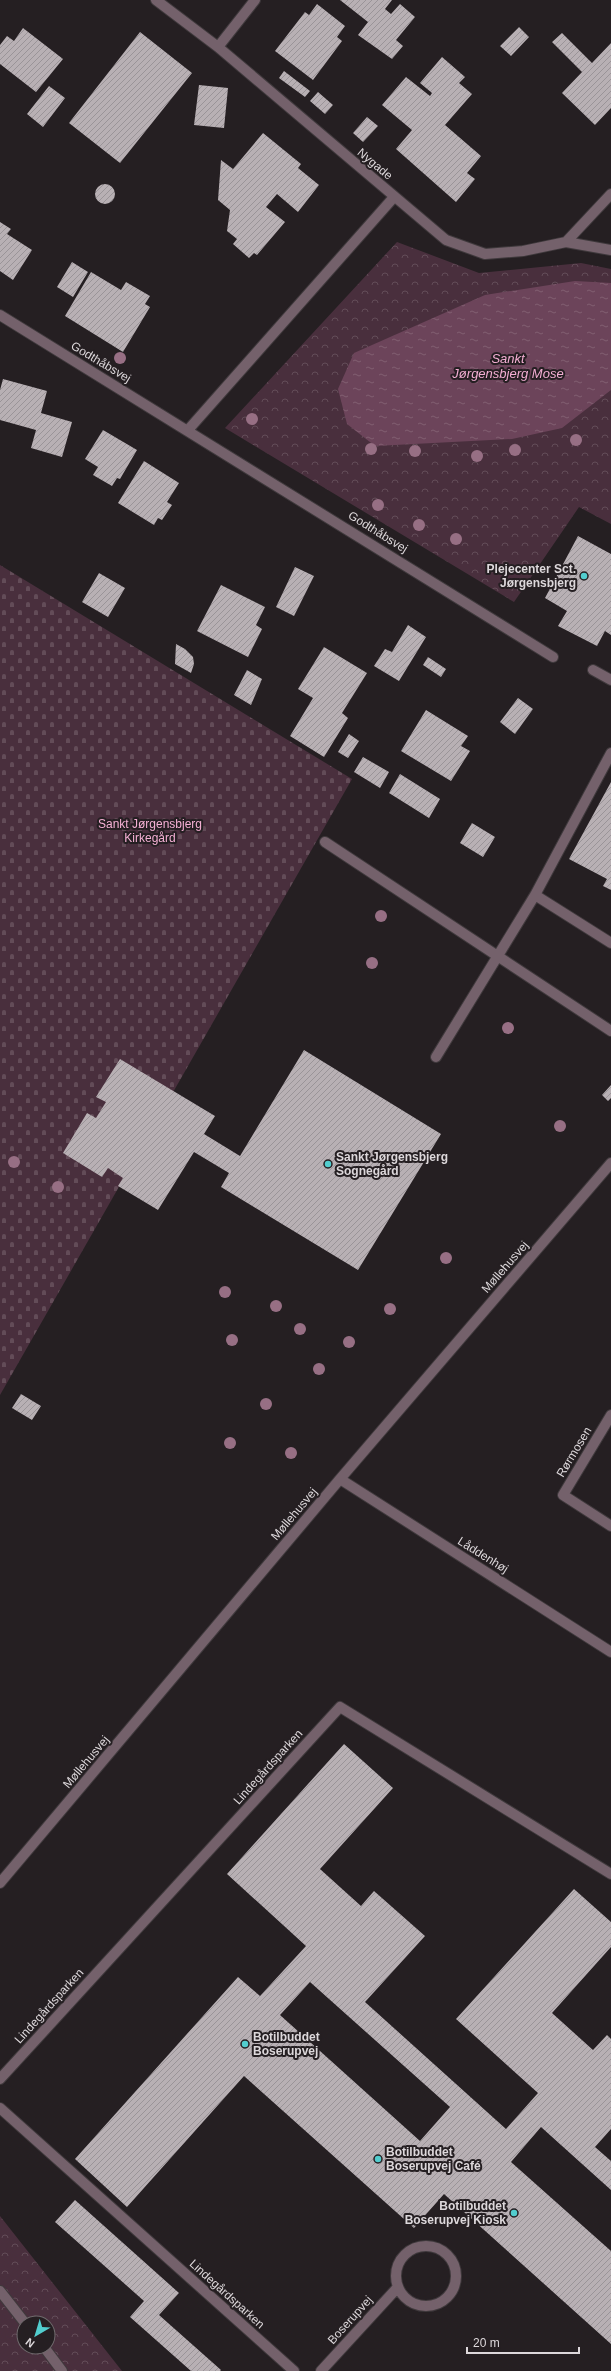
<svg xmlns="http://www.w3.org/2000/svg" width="611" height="2371" font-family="Arial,sans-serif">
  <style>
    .cemetery { fill: url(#cemetery-stones) }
    .park { fill: url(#park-crowns); fill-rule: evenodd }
    .water { fill: url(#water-ripples) }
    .building { fill: url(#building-hatch); fill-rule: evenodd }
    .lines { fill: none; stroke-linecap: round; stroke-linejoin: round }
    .minor-casing { stroke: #3f393c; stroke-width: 12 }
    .minor { stroke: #74616b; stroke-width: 10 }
    .tree { fill: #976f84 }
    .poi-dot { fill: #52cdce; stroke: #251f22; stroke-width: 1.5 }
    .labels { text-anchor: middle; stroke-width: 4; stroke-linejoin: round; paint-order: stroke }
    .street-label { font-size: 12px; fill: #ddd8db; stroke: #251f22 }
    .poi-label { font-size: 12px; font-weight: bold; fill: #ddd8db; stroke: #251f22; text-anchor: start }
    .park-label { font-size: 12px; fill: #f4b0d4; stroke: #251f22 }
    .water-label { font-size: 13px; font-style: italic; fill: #f3aed3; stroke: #251f22 }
  </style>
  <defs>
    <pattern id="cemetery-stones" width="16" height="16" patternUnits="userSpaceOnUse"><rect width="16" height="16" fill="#492f3d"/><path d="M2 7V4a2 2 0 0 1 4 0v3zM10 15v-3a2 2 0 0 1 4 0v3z" fill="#634c58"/></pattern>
    <pattern id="park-crowns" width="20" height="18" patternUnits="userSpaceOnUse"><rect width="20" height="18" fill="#492f3d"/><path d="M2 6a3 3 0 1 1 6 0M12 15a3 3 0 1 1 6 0" fill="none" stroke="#634c58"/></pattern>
    <pattern id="water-ripples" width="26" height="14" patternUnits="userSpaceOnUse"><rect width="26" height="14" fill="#6c445a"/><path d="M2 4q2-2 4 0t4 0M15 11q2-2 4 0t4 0" fill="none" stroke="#815e71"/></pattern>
    <pattern id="building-hatch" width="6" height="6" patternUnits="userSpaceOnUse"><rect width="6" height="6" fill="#b8b0b4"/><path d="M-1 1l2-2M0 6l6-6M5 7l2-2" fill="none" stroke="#9a9498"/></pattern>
  </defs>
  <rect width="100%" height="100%" fill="#251f22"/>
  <!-- cemetery -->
  <path class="cemetery" d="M 0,565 L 352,779 L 0,1395 Z"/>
  <!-- park -->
  <path class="park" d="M 397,242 L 479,273 L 581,263 L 611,269 L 611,524 L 579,507 L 514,602 L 225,428 Z
    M 0,2216 L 122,2371 L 0,2371 ZM 24,2323 L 48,2323 L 48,2347 L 24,2347 Z"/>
  <!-- water -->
  <path class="water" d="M 575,281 L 611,283 L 611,390 L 562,428 L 512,439 L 375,446 L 347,424 L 338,389 L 354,353 L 485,295 Z"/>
  <!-- building -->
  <path class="building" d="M 340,0 L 392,0 L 385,9 L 391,14 L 400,4 L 415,17 L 396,40 L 403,46 L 392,59 L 358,35 L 368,22 Z
    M 317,4 L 345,26 L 337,37 L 342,41 L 313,80 L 275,51 L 305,12 L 309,15 Z
    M 519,27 L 529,37 L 511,56 L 500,46 Z
    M 23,28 L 63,59 L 36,92 L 0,64 L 0,45 L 7,36 L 14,41 Z
    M 140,32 L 192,73 L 120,163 L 69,123 Z
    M 562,33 L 592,63 L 611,43 L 611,108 L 595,125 L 562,93 L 582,72 L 552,42 Z
    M 442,57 L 465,77 L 459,83 L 472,94 L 445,125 L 481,156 L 467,173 L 475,179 L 456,202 L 396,149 L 412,130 L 382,105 L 406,77 L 430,96 L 432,93 L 420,83 Z
    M 284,71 L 310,91 L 305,97 L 279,78 Z
    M 199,85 L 228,88 L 224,128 L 194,125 Z
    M 49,86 L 65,98 L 43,127 L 27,114 Z
    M 318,92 L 333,105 L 325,114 L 310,101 Z
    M 367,117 L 378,126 L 363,142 L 353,133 Z
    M 263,133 L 301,164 L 298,168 L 319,185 L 298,212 L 277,194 L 266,207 L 285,222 L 257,255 L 254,253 L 249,258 L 233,244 L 237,239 L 227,231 L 230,210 L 218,200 L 221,160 L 233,169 Z
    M95 194a10 10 0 1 1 20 0a10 10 0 1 1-20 0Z
    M 0,222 L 11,229 L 7,234 L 32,250 L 13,280 L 0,271 Z
    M 72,262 L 88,272 L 73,297 L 57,287 Z
    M 91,272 L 121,290 L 126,282 L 150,296 L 145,304 L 150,307 L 123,352 L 65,316 Z
    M 3,379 L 47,391 L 41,413 L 72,422 L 62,457 L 31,448 L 36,430 L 0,420 L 0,390 Z
    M 103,430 L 137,450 L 120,479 L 117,478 L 112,486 L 93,475 L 98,467 L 85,459 Z
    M 144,461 L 179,483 L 167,502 L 172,505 L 162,520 L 158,518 L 154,525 L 118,503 Z
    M 578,536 L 611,554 L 611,635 L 605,631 L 597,646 L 558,626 L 567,611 L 545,598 Z
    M 295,567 L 314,576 L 294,616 L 276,607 Z
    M 99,573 L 125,588 L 108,617 L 82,602 Z
    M 221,585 L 265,607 L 256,625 L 262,629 L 248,657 L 197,631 Z
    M 408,625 L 426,637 L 399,681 L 374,666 L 385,649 L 392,652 Z
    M 176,644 L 185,649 L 193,657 L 194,664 L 191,673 L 175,664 Z
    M 324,647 L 367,673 L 342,713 L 348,718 L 324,757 L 290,736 L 313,698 L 298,689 Z
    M 428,657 L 446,669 L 441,677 L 423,665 Z
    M 247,670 L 262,679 L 251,705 L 234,695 Z
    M 518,698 L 533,709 L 515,734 L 500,722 Z
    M 426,710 L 468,736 L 461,746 L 470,751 L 451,781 L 401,751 Z
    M 349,734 L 359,741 L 348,758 L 338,752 Z
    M 363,757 L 389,772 L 380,788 L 354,772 Z
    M 400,774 L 440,799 L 429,818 L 389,793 Z
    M 611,782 L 611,890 L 603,886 L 607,879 L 569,859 Z
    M 472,823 L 495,837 L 483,857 L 460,843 Z
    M 304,1050 L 441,1134 L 358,1270 L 221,1187 L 229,1173 L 194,1152 L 158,1210 L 118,1186 L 123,1178 L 108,1168 L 102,1177 L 63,1153 L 87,1113 L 96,1118 L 106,1102 L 96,1097 L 120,1059 L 215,1116 L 204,1134 L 240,1156 Z
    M 611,1085 L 611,1098 L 608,1101 L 602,1095 Z
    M 21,1394 L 41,1406 L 32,1420 L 12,1408 Z
    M 344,1744 L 393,1788 L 320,1869 L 361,1906 L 374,1891 L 425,1936 L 365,2002 L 506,2129 L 538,2093 L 456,2019 L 574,1889 L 611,1922 L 611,1947 L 552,2013 L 593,2050 L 607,2035 L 611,2039 L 611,2129 L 595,2147 L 611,2161 L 611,2190 L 541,2127 L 511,2162 L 611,2251 L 611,2344 L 444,2194 L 414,2228 L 244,2076 L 127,2207 L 75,2159 L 238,1977 L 260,1996 L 306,1946 L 227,1874 ZM 310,1982 L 450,2107 L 420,2141 L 280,2015 Z
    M 75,2200 L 179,2293 L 159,2315 L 221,2370 L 220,2371 L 191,2371 L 130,2317 L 144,2301 L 55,2222 Z"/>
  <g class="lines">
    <!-- minor casing -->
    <g class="minor-casing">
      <path id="minor" d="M 156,0 L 218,47 L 446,240 L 485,254 L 523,251 L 566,242 L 611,250
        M 218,47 L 255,0
        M 566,242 L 611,194
        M 0,315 L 553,657
        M 188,430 L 394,197
        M 593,670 L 611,680
        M 325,842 L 611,1031
        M 535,895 L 611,943
        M 436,1057 L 535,895 L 611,753
        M 611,1415 L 563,1495 L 611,1526
        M 340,1479 L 611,1652
        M 0,1883 L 340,1479 L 611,1163
        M 0,2079 L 340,1707 L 611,1874
        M 0,2108 L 294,2371
        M396 2276a30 30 0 1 1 60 0a30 30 0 1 1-60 0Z
        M 0,2291 L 25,2323
        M 44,2347 L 62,2371
        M 321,2371 L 398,2287"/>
    </g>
    <!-- minor -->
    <use href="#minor" class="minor"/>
  </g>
  <!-- trees -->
  <g class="tree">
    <circle cx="120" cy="358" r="6"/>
    <circle cx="252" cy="419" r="6"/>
    <circle cx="576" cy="440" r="6"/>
    <circle cx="371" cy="449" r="6"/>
    <circle cx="515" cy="450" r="6"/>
    <circle cx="415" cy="451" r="6"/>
    <circle cx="477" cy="456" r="6"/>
    <circle cx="378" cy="505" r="6"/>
    <circle cx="419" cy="525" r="6"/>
    <circle cx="456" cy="539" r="6"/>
    <circle cx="381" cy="916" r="6"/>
    <circle cx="372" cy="963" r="6"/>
    <circle cx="508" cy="1028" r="6"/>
    <circle cx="560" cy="1126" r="6"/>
    <circle cx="14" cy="1162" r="6"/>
    <circle cx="58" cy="1187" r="6"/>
    <circle cx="446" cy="1258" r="6"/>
    <circle cx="225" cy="1292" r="6"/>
    <circle cx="276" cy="1306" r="6"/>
    <circle cx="390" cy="1309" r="6"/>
    <circle cx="300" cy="1329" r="6"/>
    <circle cx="232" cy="1340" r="6"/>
    <circle cx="349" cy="1342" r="6"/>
    <circle cx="319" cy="1369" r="6"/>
    <circle cx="266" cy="1404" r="6"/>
    <circle cx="230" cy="1443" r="6"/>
    <circle cx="291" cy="1453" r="6"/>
  </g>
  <!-- markers -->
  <g class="poi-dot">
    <circle cx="584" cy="576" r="4"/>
    <circle cx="328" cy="1164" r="4"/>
    <circle cx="245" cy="2044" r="4"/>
    <circle cx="378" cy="2159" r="4"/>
    <circle cx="514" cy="2213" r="4"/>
  </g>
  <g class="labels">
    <!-- street labels -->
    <g class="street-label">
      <text transform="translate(375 164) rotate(40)" y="4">Nygade</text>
      <text transform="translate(101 362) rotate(31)" y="4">Godthåbsvej</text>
      <text transform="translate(378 532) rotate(32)" y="4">Godthåbsvej</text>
      <text transform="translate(505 1267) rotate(-49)" y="4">Møllehusvej</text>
      <text transform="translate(574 1452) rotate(-59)" y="4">Rørmosen</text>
      <text transform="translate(294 1514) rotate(-50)" y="4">Møllehusvej</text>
      <text transform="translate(483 1555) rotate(32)" y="4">Låddenhøj</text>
      <text transform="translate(86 1762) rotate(-50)" y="4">Møllehusvej</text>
      <text transform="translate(268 1767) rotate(-48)" y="4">Lindegårdsparken</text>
      <text transform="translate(49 2006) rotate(-48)" y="4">Lindegårdsparken</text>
      <text transform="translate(227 2294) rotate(42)" y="4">Lindegårdsparken</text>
      <text transform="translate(350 2320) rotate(-48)" y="4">Boserupvej</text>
    </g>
    <!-- poi labels -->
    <g class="poi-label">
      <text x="576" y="573" text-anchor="end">Plejecenter Sct.<tspan x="576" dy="14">Jørgensbjerg</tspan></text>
      <text x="336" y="1161">Sankt Jørgensbjerg<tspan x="336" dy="14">Sognegård</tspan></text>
      <text x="253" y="2041">Botilbuddet<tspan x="253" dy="14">Boserupvej</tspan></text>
      <text x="386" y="2156">Botilbuddet<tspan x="386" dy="14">Boserupvej Café</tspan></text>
      <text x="506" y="2210" text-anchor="end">Botilbuddet<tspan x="506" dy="14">Boserupvej Kiosk</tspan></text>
    </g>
    <!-- park labels -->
    <g class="park-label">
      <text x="150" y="828">Sankt Jørgensbjerg<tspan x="150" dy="14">Kirkegård</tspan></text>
    </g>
    <!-- water labels -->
    <g class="water-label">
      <text x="508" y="363">Sankt<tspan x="508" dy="15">Jørgensbjerg Mose</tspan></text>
    </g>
  </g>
  <!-- north arrow -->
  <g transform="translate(36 2335) rotate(218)"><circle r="19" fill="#251f22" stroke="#6f696c"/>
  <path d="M0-3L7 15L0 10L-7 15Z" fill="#52cdce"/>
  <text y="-6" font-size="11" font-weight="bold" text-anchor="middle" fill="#ddd8db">N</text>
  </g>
  <!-- scale -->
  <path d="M467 2347v6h112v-6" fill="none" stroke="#ddd8db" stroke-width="2"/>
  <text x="473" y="2347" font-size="12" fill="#ddd8db" stroke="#251f22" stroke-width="3" paint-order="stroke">20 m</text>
</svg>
